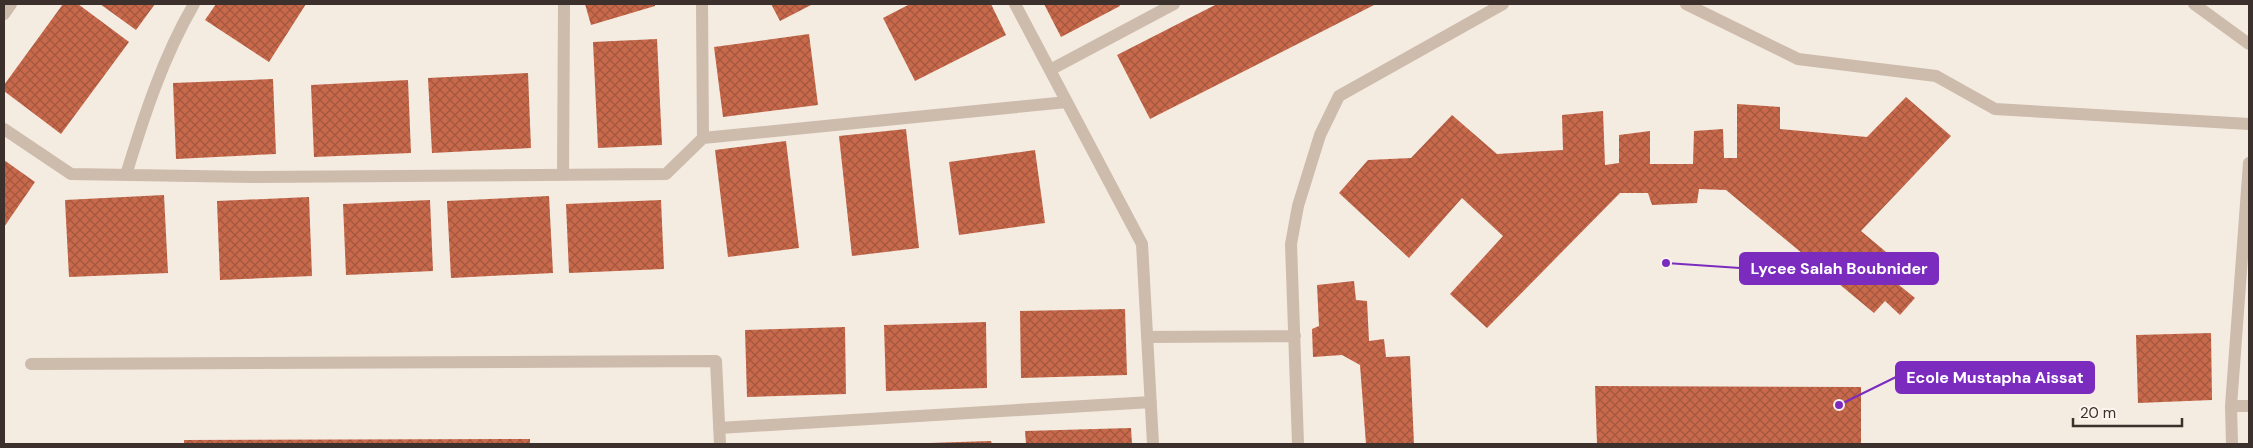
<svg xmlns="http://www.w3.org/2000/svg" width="2253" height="448" font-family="'DM Sans',sans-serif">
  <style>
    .building { fill: url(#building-cross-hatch) }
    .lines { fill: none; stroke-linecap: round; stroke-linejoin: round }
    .street { stroke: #cdbbac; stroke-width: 12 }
    .leader { fill: none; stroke: #7b2cbf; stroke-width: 2 }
    .callout-dot { fill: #7b2cbf; stroke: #fbf5ee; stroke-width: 2 }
    .callout { fill: #7b2cbf; stroke: #7b2cbf; stroke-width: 2 }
    .callout-label { font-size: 16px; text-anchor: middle; font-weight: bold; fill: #fff }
  </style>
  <defs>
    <pattern id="building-cross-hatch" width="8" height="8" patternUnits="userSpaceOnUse" patternTransform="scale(1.25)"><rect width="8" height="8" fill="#c8694b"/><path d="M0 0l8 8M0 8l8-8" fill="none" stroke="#a4573f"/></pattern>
  </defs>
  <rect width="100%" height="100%" fill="#f4ebe1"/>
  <!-- building -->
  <path class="building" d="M 63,4 L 78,4 L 129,42 L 61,134 L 4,91 L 4,85 Z
    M 100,4 L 155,4 L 136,30 Z
    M 216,4 L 306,4 L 269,62 L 205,20 Z
    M 585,4 L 655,4 L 655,6 L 591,25 Z
    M 771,4 L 813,4 L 780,21 Z
    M 910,4 L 991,4 L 1006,35 L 915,81 L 883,18 Z
    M 1044,4 L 1119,4 L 1120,6 L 1061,37 Z
    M 1217,4 L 1376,4 L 1150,119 L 1117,55 Z
    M 809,34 L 818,105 L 723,117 L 714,47 Z
    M 657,39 L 662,145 L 598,148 L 593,42 Z
    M 528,73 L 531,148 L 432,153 L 428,78 Z
    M 273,79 L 276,154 L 176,159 L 173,83 Z
    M 408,80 L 411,153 L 314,157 L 311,85 Z
    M 1906,97 L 1951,136 L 1861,231 L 1910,272 L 1899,285 L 1915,298 L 1900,315 L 1885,301 L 1874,313 L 1726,190 L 1699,189 L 1697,203 L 1652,205 L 1648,193 L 1620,193 L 1487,328 L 1450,294 L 1503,236 L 1462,198 L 1409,258 L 1339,193 L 1368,160 L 1411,158 L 1452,115 L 1497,154 L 1563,150 L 1562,115 L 1603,111 L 1605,165 L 1619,163 L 1619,135 L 1650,131 L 1650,164 L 1693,164 L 1694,131 L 1723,129 L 1724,158 L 1737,158 L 1737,104 L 1780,107 L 1780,129 L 1867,137 Z
    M 906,129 L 919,248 L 852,256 L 839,136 Z
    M 786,141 L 799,248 L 728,257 L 715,150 Z
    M 1035,150 L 1045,223 L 959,235 L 949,162 Z
    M 4,160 L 35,182 L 4,227 Z
    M 164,195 L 168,273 L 69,277 L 65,200 Z
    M 549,196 L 553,273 L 451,278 L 447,201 Z
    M 309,197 L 312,276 L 220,280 L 217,201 Z
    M 430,200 L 433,271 L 346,275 L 343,204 Z
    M 661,200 L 664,269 L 569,273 L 566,204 Z
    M 1354,281 L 1356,300 L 1367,301 L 1369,341 L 1384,339 L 1386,357 L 1410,356 L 1414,444 L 1366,444 L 1360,365 L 1342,355 L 1313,357 L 1312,329 L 1319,326 L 1317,285 Z
    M 1125,309 L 1127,375 L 1021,378 L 1020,311 Z
    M 986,322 L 987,388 L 886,391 L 884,325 Z
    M 845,327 L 846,394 L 747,397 L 745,330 Z
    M 2211,333 L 2212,400 L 2138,403 L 2136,335 Z
    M 1595,386 L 1861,387 L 1861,444 L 1597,444 Z
    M 1131,428 L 1132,444 L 1026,444 L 1025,431 Z
    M 530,439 L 530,444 L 184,444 L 184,440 Z
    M 991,441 L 992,444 L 929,444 L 929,443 Z"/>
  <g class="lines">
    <!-- street -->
    <path class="street" d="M 1015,4 L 1142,244 L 1153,444
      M 1686,4 L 1798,59 L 1936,76 L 1995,109 L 2249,124
      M 2194,4 L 2249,44
      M 4,14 L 11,4
      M 1050,70 L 1174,4
      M 4,129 L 71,174 L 253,177 L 666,174 L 703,138 L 702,4
      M 703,138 L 1067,102
      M 126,175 C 144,116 163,57 194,4
      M 563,175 L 564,4
      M 1147,337 L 1295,336
      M 31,364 L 716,361 L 720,444
      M 2231,406 L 2249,406
      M 719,428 L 1151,402
      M 1298,444 L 1291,244 L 1298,206 L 1320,135 L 1339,96 L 1503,4
      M 2232,444 L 2231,406 L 2249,163"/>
  </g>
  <!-- callouts -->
  <path class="leader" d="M1666 263L1740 268M1839 405L1896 377"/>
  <g class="callout-dot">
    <circle cx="1666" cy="263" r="5"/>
    <circle cx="1839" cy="405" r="5"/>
  </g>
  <g class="callout">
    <rect x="1740" y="253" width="198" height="31" rx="5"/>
    <rect x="1896" y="362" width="198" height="31" rx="5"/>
  </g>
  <g class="callout-label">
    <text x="1839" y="274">Lycee Salah Boubnider</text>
    <text x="1995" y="383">Ecole Mustapha Aissat</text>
  </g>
  <!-- border -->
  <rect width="2253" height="448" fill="none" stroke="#3b302b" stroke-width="10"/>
  <!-- scale -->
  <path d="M2073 418v8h109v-8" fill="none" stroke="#3b302b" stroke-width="2.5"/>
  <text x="2080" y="418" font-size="15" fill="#3b302b" stroke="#fbf5ee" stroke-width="4" paint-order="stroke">20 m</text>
</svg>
